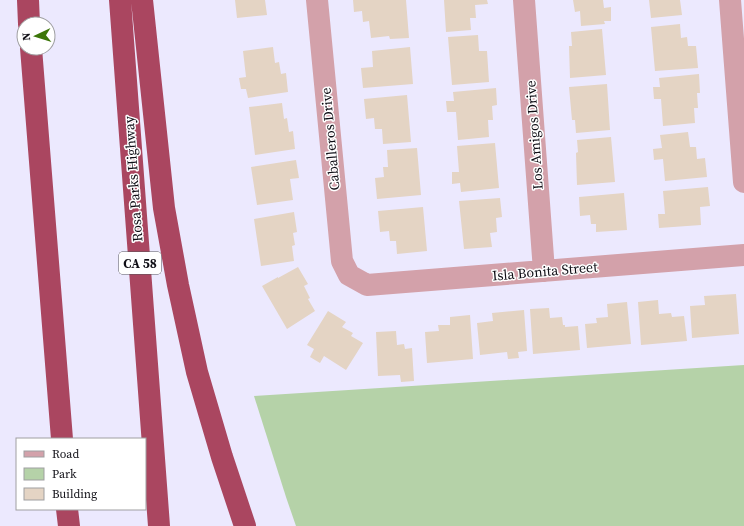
<svg xmlns="http://www.w3.org/2000/svg" width="744" height="526" font-family="'Source Serif 4',serif">
  <style>
    .green { fill: #b5d2a8 }
    .building { fill: #e4d4c4 }
    .lines { fill: none; stroke-linecap: round; stroke-linejoin: round }
    .minor { stroke: #d3a1aa; stroke-width: 22 }
    .highway { stroke: #aa4660; stroke-width: 22 }
    .labels { text-anchor: middle; stroke-width: 3; stroke-linejoin: round; paint-order: stroke }
    .shield { fill: #fff; stroke: #57565b; stroke-width: 1 }
    .shield-label { font-size: 13px; font-weight: bold; fill: #0f0e15 }
    .street-label { font-size: 14px; fill: #0f0e15; stroke: #fff }
  </style>
  <rect width="100%" height="100%" fill="#ece9fe"/>
  <!-- green -->
  <path class="green" d="M 744,365 L 744,526 L 296,526 L 286,497 L 254,396 Z"/>
  <!-- building -->
  <path class="building" d="M 235,0 L 265,0 L 267,15 L 237,18 Z
    M 353,0 L 406,0 L 409,38 L 390,39 L 389,36 L 371,38 L 369,21 L 363,22 L 362,11 L 354,12 Z
    M 444,0 L 487,0 L 488,4 L 475,5 L 476,18 L 470,18 L 471,30 L 446,32 Z
    M 573,0 L 603,0 L 604,8 L 611,7 L 611,21 L 604,21 L 605,24 L 581,26 L 580,11 L 575,12 Z
    M 649,0 L 680,0 L 682,15 L 651,18 Z
    M 680,24 L 681,38 L 687,37 L 688,46 L 696,46 L 698,68 L 655,71 L 651,27 Z
    M 602,29 L 606,75 L 570,78 L 569,46 L 572,46 L 571,32 Z
    M 478,35 L 479,51 L 487,51 L 489,82 L 452,85 L 448,37 Z
    M 273,47 L 275,63 L 279,62 L 281,74 L 286,73 L 288,92 L 248,98 L 246,89 L 241,89 L 239,78 L 246,77 L 243,51 Z
    M 410,47 L 413,84 L 363,88 L 361,68 L 373,67 L 372,51 Z
    M 699,74 L 700,93 L 697,93 L 698,108 L 694,108 L 695,123 L 663,126 L 661,99 L 654,99 L 653,87 L 660,87 L 659,78 Z
    M 607,84 L 610,130 L 576,133 L 575,120 L 572,120 L 569,87 Z
    M 496,88 L 497,105 L 492,106 L 493,120 L 488,120 L 489,137 L 458,140 L 456,112 L 447,112 L 446,101 L 454,101 L 453,92 Z
    M 407,95 L 411,142 L 383,144 L 382,129 L 375,129 L 374,118 L 366,119 L 364,99 Z
    M 282,103 L 284,119 L 287,118 L 289,132 L 293,131 L 295,149 L 255,155 L 249,107 Z
    M 688,132 L 690,147 L 696,147 L 697,159 L 705,158 L 707,177 L 665,181 L 663,159 L 654,160 L 653,149 L 662,148 L 660,135 Z
    M 611,137 L 615,182 L 577,185 L 576,153 L 578,152 L 577,140 Z
    M 495,143 L 499,188 L 461,192 L 460,183 L 452,184 L 452,172 L 459,172 L 457,146 Z
    M 417,148 L 421,195 L 377,199 L 375,178 L 384,177 L 383,167 L 388,167 L 387,150 Z
    M 296,160 L 299,178 L 290,179 L 293,200 L 257,205 L 251,167 Z
    M 708,187 L 710,206 L 700,207 L 701,225 L 659,228 L 658,214 L 665,214 L 663,191 Z
    M 624,193 L 627,230 L 596,232 L 596,224 L 591,224 L 590,215 L 580,216 L 579,197 Z
    M 500,198 L 502,217 L 496,218 L 497,232 L 490,233 L 492,247 L 464,249 L 459,201 Z
    M 423,207 L 427,251 L 397,254 L 396,241 L 390,241 L 389,231 L 380,232 L 378,211 Z
    M 294,212 L 297,232 L 293,233 L 295,245 L 292,246 L 294,261 L 261,266 L 254,219 Z
    M 298,267 L 308,284 L 304,286 L 310,298 L 308,299 L 315,311 L 287,329 L 262,286 L 278,277 L 278,278 Z
    M 736,294 L 739,334 L 692,338 L 690,306 L 705,305 L 704,296 Z
    M 658,300 L 659,314 L 671,313 L 672,317 L 684,316 L 687,341 L 641,345 L 638,302 Z
    M 627,302 L 631,344 L 587,348 L 585,324 L 597,323 L 596,318 L 608,317 L 607,304 Z
    M 549,308 L 550,318 L 562,317 L 563,325 L 565,325 L 565,327 L 578,326 L 580,350 L 533,354 L 530,309 Z
    M 524,310 L 527,351 L 518,352 L 519,358 L 508,359 L 507,352 L 480,355 L 477,323 L 493,321 L 492,313 Z
    M 328,311 L 346,322 L 342,327 L 353,333 L 351,336 L 363,343 L 346,370 L 324,356 L 320,363 L 310,357 L 314,349 L 307,345 Z
    M 470,315 L 473,359 L 427,363 L 425,332 L 439,331 L 438,325 L 450,325 L 450,317 Z
    M 396,331 L 397,345 L 404,344 L 405,349 L 412,348 L 414,381 L 401,382 L 400,375 L 378,376 L 376,332 Z"/>
  <g class="lines">
    <!-- minor -->
    <path class="minor" d="M 317,0 L 342,261 L 349,275 L 367,285 L 744,255
      M 524,0 L 544,271
      M 730,0 L 744,182"/>
    <!-- highway -->
    <path class="highway" d="M 28,0 L 29,24
      M 120,0 L 159,526
      M 142,0 L 164,208 L 178,285 L 197,372 L 222,457 L 245,526
      M 31,48 L 62,439
      M 67,509 L 69,526"/>
  </g>
  <g class="labels">
    <!-- shield labels -->
    <rect class="shield" x="119" y="252" width="42" height="22" rx="3"/>
    <g class="shield-label">
      <text x="140" y="268">CA 58</text>
    </g>
    <!-- street labels -->
    <g class="street-label">
      <text transform="translate(534 135) rotate(-94)" y="5">Los Amigos Drive</text>
      <text transform="translate(330 139) rotate(-95)" y="5">Caballeros Drive</text>
      <text transform="translate(133 179) rotate(-94)" y="5">Rosa Parks Highway</text>
      <text transform="translate(545 271) rotate(-5)" y="5">Isla Bonita Street</text>
    </g>
  </g>
  <!-- legend -->
  <rect x="16" y="438" width="130" height="72" fill="#ffffff" stroke="#9f9fa1"/>
  <rect x="24" y="451" width="20" height="6" fill="#d3a1aa" stroke="#9f9fa1"/>
  <text x="52" y="458" font-size="12" fill="#0f0e15">Road</text>
  <rect x="24" y="468" width="20" height="12" fill="#b5d2a8" stroke="#9f9fa1"/>
  <text x="52" y="478" font-size="12" fill="#0f0e15">Park</text>
  <rect x="24" y="488" width="20" height="12" fill="#e4d4c4" stroke="#9f9fa1"/>
  <text x="52" y="498" font-size="12" fill="#0f0e15">Building</text>
  <!-- north arrow -->
  <g transform="translate(36 36) rotate(266)"><circle r="19" fill="#ffffff" stroke="#9f9fa1"/>
  <path d="M0-3L7 15L0 10L-7 15Z" fill="#3c7609"/>
  <text y="-6" font-size="11" font-weight="bold" text-anchor="middle" fill="#0f0e15">N</text>
  </g>
</svg>
